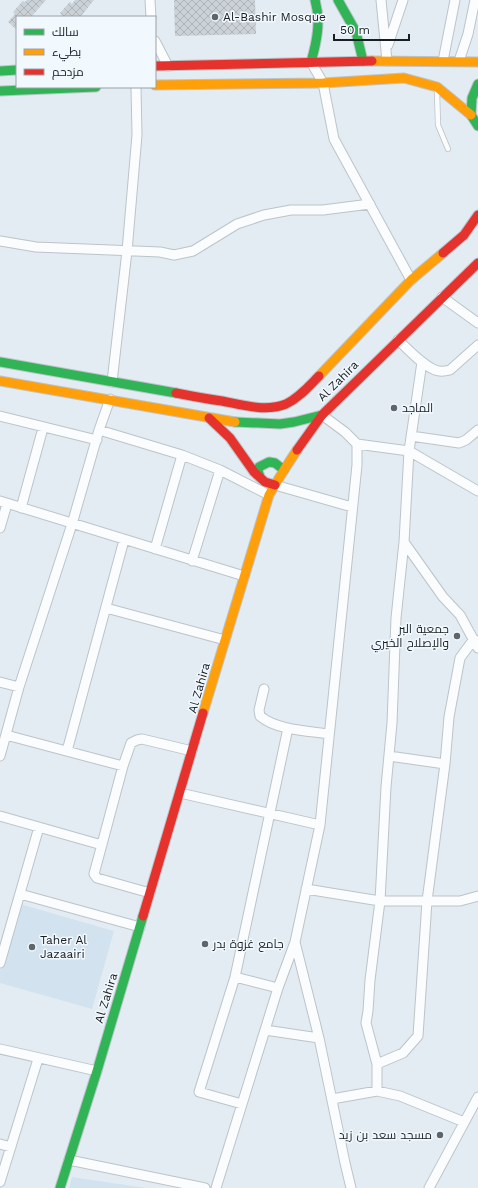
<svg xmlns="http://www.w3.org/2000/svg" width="478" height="1188" font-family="'Work Sans',Cairo,sans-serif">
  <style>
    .built { fill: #d2e3ef }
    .building { fill: url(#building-cross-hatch) }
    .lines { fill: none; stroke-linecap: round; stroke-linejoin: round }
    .lane-casing { stroke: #bcc4c9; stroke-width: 6 }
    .street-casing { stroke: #bcc4c9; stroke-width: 11 }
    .fast-casing { stroke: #bcc4c9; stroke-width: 11 }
    .slow-casing { stroke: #bcc4c9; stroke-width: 11 }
    .jam-casing { stroke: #bcc4c9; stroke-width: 11 }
    .lane { stroke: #fbfcfd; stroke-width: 4.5 }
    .street { stroke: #fbfcfd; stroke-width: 9 }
    .fast { stroke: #30b455; stroke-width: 9 }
    .slow { stroke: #ff9f0a; stroke-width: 9 }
    .jam { stroke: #e5322d; stroke-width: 9 }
    .poi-dot { fill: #5f666b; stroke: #f2f9fe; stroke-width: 1.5 }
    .labels { text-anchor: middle; stroke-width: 3; stroke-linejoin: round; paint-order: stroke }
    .poi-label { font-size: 12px; fill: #181e22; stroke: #f2f9fe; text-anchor: start }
    .street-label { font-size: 12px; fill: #181e22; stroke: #f2f9fe }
  </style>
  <defs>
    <pattern id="building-cross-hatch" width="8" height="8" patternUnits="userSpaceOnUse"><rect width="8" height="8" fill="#cbd2d7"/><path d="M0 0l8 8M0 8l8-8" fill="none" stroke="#aeb4b8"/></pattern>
  </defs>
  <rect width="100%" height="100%" fill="#e3ecf3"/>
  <!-- built -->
  <path class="built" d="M 20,904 L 114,931 L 92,1009 L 0,983 L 0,971 Z
    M 72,1177 L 146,1188 L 69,1188 Z"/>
  <!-- building -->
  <path class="building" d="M 27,0 L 46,0 L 31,17 L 17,17 L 17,30 L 8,22 L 15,14 L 13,12 L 23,1 L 25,2 Z
    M 75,0 L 94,0 L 80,17 L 61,17 L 62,15 L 60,13 L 70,2 L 72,4 Z
    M 174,0 L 255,0 L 256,34 L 175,36 Z"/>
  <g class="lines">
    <!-- lane casing -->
    <g class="lane-casing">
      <path id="lane" d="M 437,91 L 438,125 L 448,149"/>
    </g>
    <!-- street casing -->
    <g class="street-casing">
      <path id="street" d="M 150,0 L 151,17
        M 381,0 L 387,61
        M 155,41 L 168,66
        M 388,45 L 403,0
        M 443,61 L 455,0
        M 459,61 L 468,34 L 475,0
        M 311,62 L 323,83 L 334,139 L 411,280
        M 0,241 L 36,247 L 160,252 L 174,255 L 193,251 L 237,224 L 264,215 L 291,210 L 323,210 L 370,204
        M 442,297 L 478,323
        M 398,340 C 409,350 421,364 435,370 C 440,372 446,371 450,370 L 478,345
        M 112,382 L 127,251 L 137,135 L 136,87
        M 0,416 L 97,440
        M 99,430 L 182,455 L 220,470 L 269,495
        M 411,436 L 459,443 L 466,440 L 478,430
        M 357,444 L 409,451 L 478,491
        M 275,485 L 352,507
        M 0,501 L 244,576
        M 21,508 L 43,428
        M 0,528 L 7,504
        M 404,542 L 443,597 L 460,615 L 478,648
        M 155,549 L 182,455
        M 192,561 L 220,470
        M 106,608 L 225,640
        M 0,682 L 19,687
        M 264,689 L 259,710 L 260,716 C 276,730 309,731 329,734
        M 6,735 L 123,766
        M 67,751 L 124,540
        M 0,756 L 19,687 L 72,524 L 99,430 L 110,399
        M 389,756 L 445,764
        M 180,793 L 320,825
        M 0,816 L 102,845
        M 306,889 L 380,901 L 460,901 L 478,896
        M 150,893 L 97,878 L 94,874 L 123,766 L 131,743 L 137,740 L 142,739 L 192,751
        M 20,894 L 140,927
        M 295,942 L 319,1038 L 345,1163 L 351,1188
        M 0,963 L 39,827
        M 235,977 L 278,988
        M 265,1030 L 319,1038
        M 0,1049 L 97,1071
        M 377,1064 L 403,1053 L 418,1036 L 427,901 L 445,764 L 449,717 L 460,658 L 474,639
        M 377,1091 L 377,1064 L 366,1023 L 368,1011 L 370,980 L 380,901 L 386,787 L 392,723 L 396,618 L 404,542 L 409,451 L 422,362
        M 332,1099 L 377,1091 L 400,1096 L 464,1122
        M 242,1104 L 199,1092 L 235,977 L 288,728
        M 0,1144 L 11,1147
        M 69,1160 L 205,1188
        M 0,1182 L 38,1059
        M 216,1188 L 278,988 L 295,942 L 320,825 L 357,465 L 357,444 L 345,432 L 322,415
        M 429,1188 L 478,1097"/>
    </g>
    <!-- fast casing -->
    <g class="fast-casing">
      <path id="fast" d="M 338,0 L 356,32 L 363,61
        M 311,62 C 317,41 321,21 315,0
        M 0,71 L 17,70
        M 478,84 L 472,98 L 471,115 L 478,126
        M 0,91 L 96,87
        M 0,362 L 176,393
        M 235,422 L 280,424 L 294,422 L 322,415
        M 260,477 L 258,471 L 259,467 L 269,462 L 275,463 L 284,470
        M 60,1188 L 97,1071 L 143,916"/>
    </g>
    <!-- slow casing -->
    <g class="slow-casing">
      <path id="slow" d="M 372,61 L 478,62
        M 155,85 L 323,83 L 404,78 L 437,87 L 471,115
        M 319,376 L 411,280 L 443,253
        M 0,381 L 235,422
        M 203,713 L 269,495 L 284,470 L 297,450"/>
    </g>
    <!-- jam casing -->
    <g class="jam-casing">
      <path id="jam" d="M 155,66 L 372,61
        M 443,253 L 464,235 L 478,215
        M 176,393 C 191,396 207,399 222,401 C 242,405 266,412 286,404 C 299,398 309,386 319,376
        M 209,418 L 230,438 L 254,472 L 265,482 L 275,485
        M 297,450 L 322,415 L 478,263
        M 143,916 L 203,713"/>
    </g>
    <!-- lane -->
    <use href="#lane" class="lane"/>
    <!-- street -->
    <use href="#street" class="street"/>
    <!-- fast -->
    <use href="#fast" class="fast"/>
    <!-- slow -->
    <use href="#slow" class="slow"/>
    <!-- jam -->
    <use href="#jam" class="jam"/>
  </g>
  <!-- markers -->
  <g class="poi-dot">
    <circle cx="215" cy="17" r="4"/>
    <circle cx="394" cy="408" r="4"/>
    <circle cx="457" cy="636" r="4"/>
    <circle cx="205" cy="944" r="4"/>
    <circle cx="32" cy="947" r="4"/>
    <circle cx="440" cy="1135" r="4"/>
  </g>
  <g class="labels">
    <!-- poi labels -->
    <g class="poi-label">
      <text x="223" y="21">Al-Bashir Mosque</text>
      <text x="402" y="412">الماجد</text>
      <text x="449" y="633" text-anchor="end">جمعية البر<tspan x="449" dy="14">والإصلاح الخيري</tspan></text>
      <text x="40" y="944">Taher Al<tspan x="40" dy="14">Jazaairi</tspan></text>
      <text x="213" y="948">جامع غزوة بدر</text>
      <text x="432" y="1139" text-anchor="end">مسجد سعد بن زيد</text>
    </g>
    <!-- street labels -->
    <g class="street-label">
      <text transform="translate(338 381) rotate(-45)" y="4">Al Zahira</text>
      <text transform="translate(199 688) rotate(-74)" y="4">Al Zahira</text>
      <text transform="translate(106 998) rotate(-73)" y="4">Al Zahira</text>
    </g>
  </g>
  <!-- legend -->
  <rect x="16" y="16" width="140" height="72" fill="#f2f9fe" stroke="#9ba1a6"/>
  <rect x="24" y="29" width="20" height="6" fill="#30b455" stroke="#9ba1a6"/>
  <text x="52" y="36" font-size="12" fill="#181e22">سالك</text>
  <rect x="24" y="49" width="20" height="6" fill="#ff9f0a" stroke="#9ba1a6"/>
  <text x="52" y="56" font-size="12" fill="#181e22">بطيء</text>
  <rect x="24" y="69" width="20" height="6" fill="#e5322d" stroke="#9ba1a6"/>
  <text x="52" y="76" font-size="12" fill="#181e22">مزدحم</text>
  <!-- scale -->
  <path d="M334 34v6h75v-6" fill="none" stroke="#181e22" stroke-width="2"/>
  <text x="340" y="34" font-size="12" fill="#181e22" stroke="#f2f9fe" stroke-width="3" paint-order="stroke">50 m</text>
</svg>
